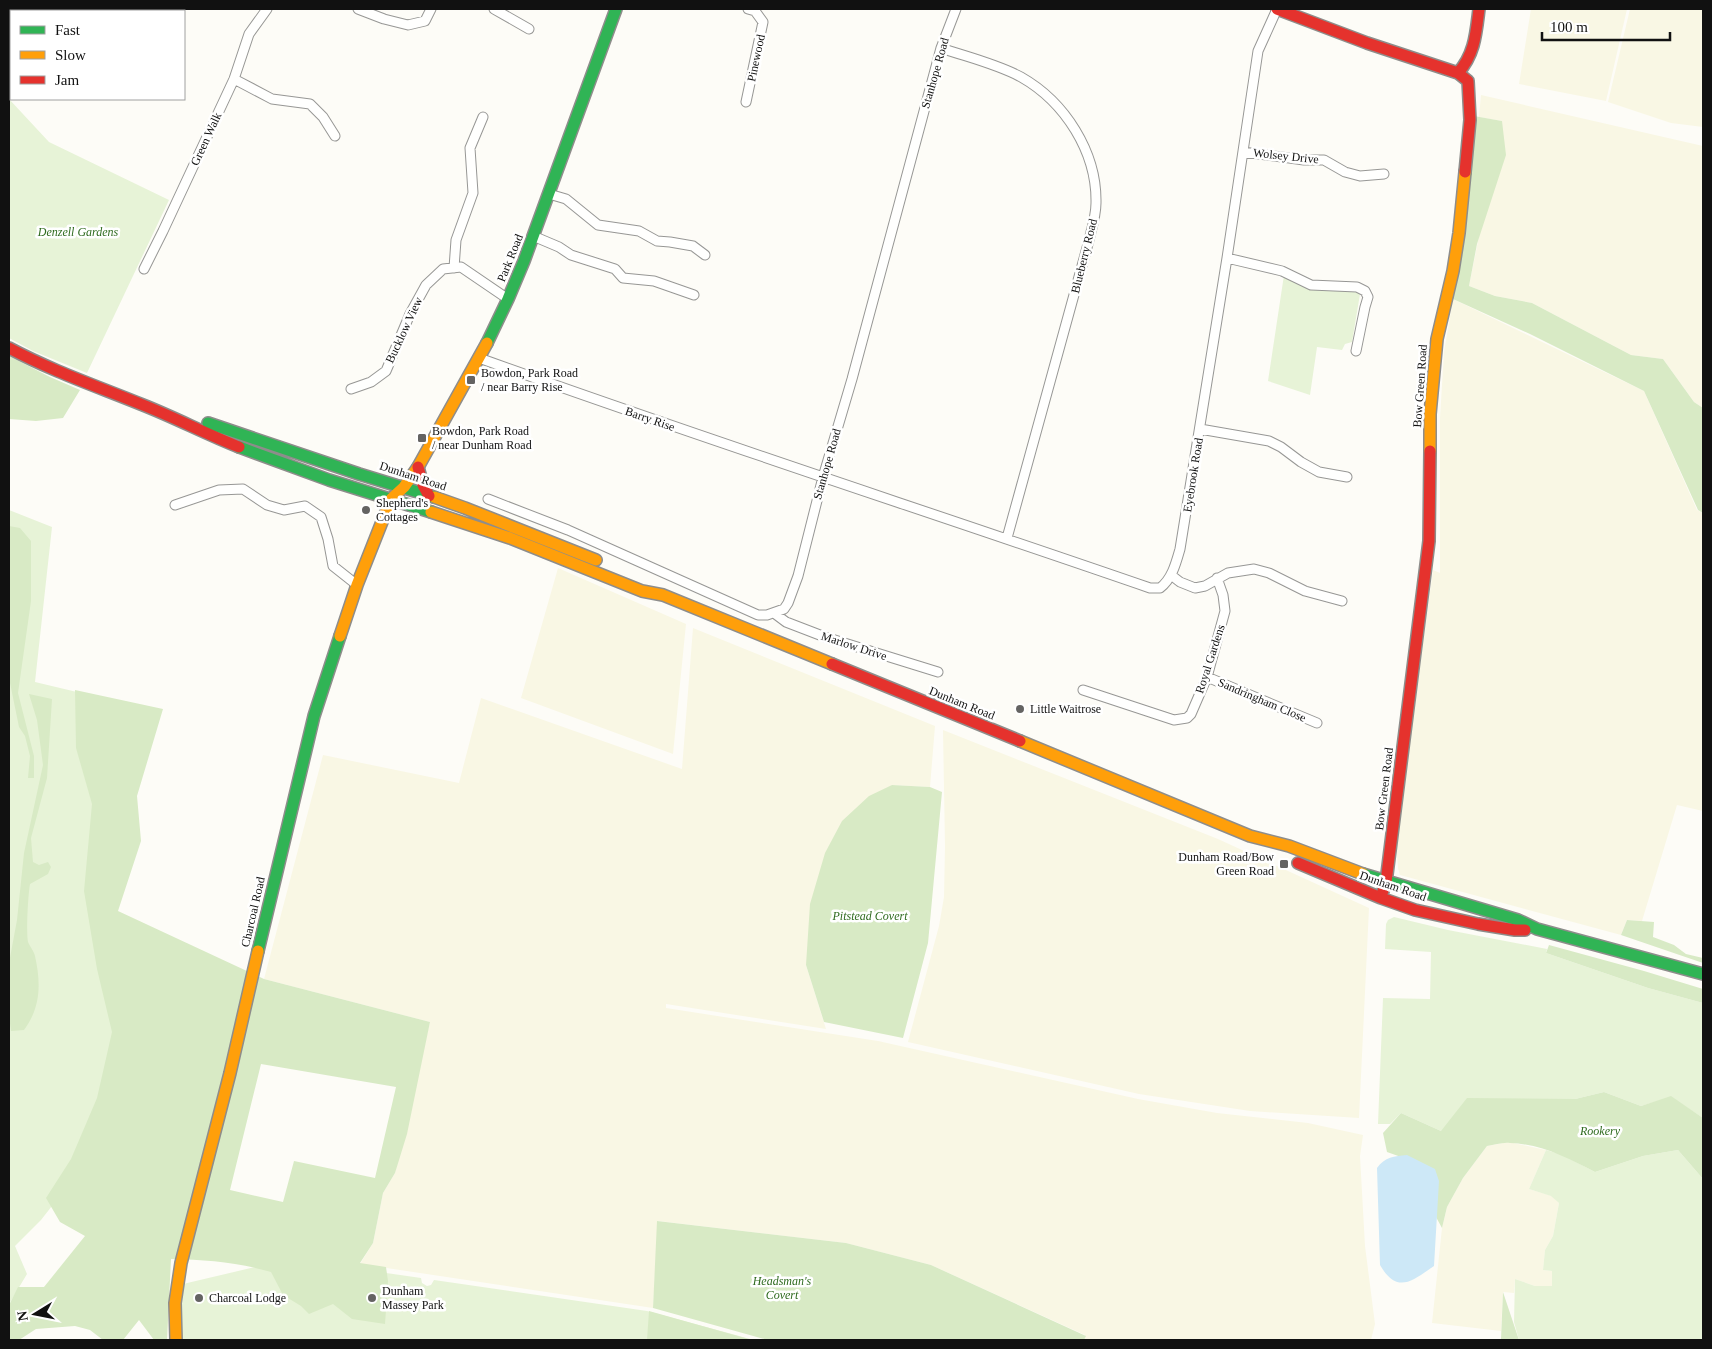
<svg xmlns="http://www.w3.org/2000/svg" width="1712" height="1349" font-family="'Times New Roman',serif">
  <style>
    .farmland { fill: #f9f7e4 }
    .green { fill: #e7f3d7 }
    .forest { fill: #d8eac5; fill-rule: evenodd }
    .water { fill: #cde8f7 }
    .lines { fill: none; stroke-linecap: round; stroke-linejoin: round }
    .street-casing { stroke: #979795; stroke-width: 11 }
    .fast-casing { stroke: #8e8d8b; stroke-width: 14 }
    .slow-casing { stroke: #8e8d8b; stroke-width: 14 }
    .jam-casing { stroke: #8e8d8b; stroke-width: 14 }
    .street { stroke: #fffffe; stroke-width: 9 }
    .fast { stroke: #30b455; stroke-width: 11 }
    .slow { stroke: #ff9f0a; stroke-width: 11 }
    .jam { stroke: #e5322d; stroke-width: 11 }
    .poi-dot { fill: #646362; stroke: #fff; stroke-width: 2 }
    .labels { text-anchor: middle; stroke-width: 5; stroke-linejoin: round; paint-order: stroke }
    .street-label { font-size: 12px; fill: #111; stroke: #fff }
    .park-label { font-size: 12px; font-style: italic; fill: #2f6b1f; stroke: #fff }
    .poi-label { font-size: 12px; fill: #111; stroke: #fff; text-anchor: start }
  </style>
  <rect width="100%" height="100%" fill="#fdfcf7"/>
  <!-- farmland -->
  <path class="farmland" d="M 1531,9 L 1627,9 L 1606,101 L 1519,84 Z
    M 1630,9 L 1703,9 L 1703,127 L 1671,123 L 1608,102 Z
    M 1481,95 L 1703,146 L 1703,408 L 1694,402 L 1663,359 L 1631,355 L 1532,303 L 1495,296 L 1469,286 L 1502,121 L 1479,117 Z
    M 1453,299 L 1644,391 L 1697,510 L 1703,513 L 1703,811 L 1677,805 L 1642,921 L 1627,920 L 1621,935 L 1400,875 L 1398,868 L 1396,843 L 1433,570 L 1440,573 L 1440,418 L 1444,352 Z
    M 558,568 L 686,624 L 673,754 L 521,698 Z
    M 693,628 L 935,726 L 930,787 L 892,785 L 806,965 L 826,1029 L 666,1004 L 666,1008 L 878,1041 L 1138,1099 L 1217,1113 L 1308,1123 L 1363,1135 L 1360,1156 L 1365,1246 L 1375,1324 L 1371,1340 L 1084,1340 L 1085,1335 L 931,1265 L 846,1243 L 658,1221 L 653,1308 L 360,1264 L 373,1243 L 383,1193 L 395,1173 L 430,1022 L 264,979 L 323,755 L 459,783 L 481,698 L 682,769 Z
    M 943,730 L 1218,839 L 1369,908 L 1359,1118 L 1250,1111 L 1139,1094 L 908,1042 L 939,926 L 944,897 L 945,846 Z
    M 1509,1142 L 1546,1150 L 1529,1189 L 1552,1196 L 1559,1203 L 1553,1236 L 1545,1250 L 1543,1270 L 1552,1271 L 1552,1287 L 1535,1286 L 1515,1279 L 1514,1293 L 1503,1292 L 1501,1331 L 1432,1323 L 1442,1228 L 1447,1207 L 1463,1178 L 1487,1146 Z"/>
  <!-- green -->
  <path class="green" d="M 9,99 L 49,142 L 169,200 L 87,373 L 33,351 L 9,338 Z
    M 1284,275 L 1289,277 L 1353,289 L 1360,292 L 1360,294 L 1352,342 L 1345,344 L 1342,350 L 1317,347 L 1310,395 L 1268,381 Z
    M 9,510 L 52,527 L 35,682 L 102,698 L 101,886 L 132,1040 L 80,1170 L 41,1220 L 15,1246 L 27,1274 L 9,1304 Z
    M 1394,917 L 1448,930 L 1547,949 L 1546,953 L 1648,988 L 1703,1003 L 1703,1118 L 1671,1097 L 1641,1106 L 1604,1092 L 1441,1131 L 1401,1113 L 1390,1124 L 1378,1124 L 1383,998 L 1430,999 L 1431,952 L 1385,949 L 1386,924 L 1388,920 Z
    M 1546,1150 L 1563,1155 L 1595,1172 L 1643,1156 L 1678,1150 L 1703,1179 L 1703,1340 L 1519,1340 L 1514,1322 L 1515,1279 L 1535,1286 L 1552,1286 L 1552,1271 L 1543,1270 L 1545,1250 L 1553,1236 L 1559,1203 L 1551,1196 L 1529,1189 Z
    M 289,1259 L 421,1278 L 422,1283 L 427,1286 L 431,1285 L 434,1280 L 647,1311 L 754,1340 L 182,1340 L 181,1324 L 183,1284 Z"/>
  <!-- forest -->
  <path class="forest" d="M 1474,116 L 1502,121 L 1506,155 L 1477,244 L 1469,286 L 1495,296 L 1532,303 L 1631,355 L 1663,359 L 1694,402 L 1703,408 L 1703,513 L 1698,510 L 1644,391 L 1530,334 L 1453,299 Z
    M 9,356 L 50,377 L 80,390 L 63,418 L 36,421 L 9,419 Z
    M 9,526 L 20,528 L 31,541 L 31,601 L 18,693 L 34,756 L 34,778 L 28,778 L 30,756 L 25,736 L 19,727 L 9,678 Z
    M 75,690 L 163,709 L 137,796 L 141,841 L 118,911 L 264,979 L 430,1022 L 407,1134 L 395,1173 L 383,1193 L 373,1243 L 360,1263 L 386,1267 L 388,1281 L 385,1324 L 352,1319 L 333,1304 L 309,1314 L 301,1306 L 283,1295 L 271,1272 C 236,1262 207,1260 171,1259 L 167,1340 L 154,1340 L 139,1320 L 123,1340 L 103,1340 L 90,1330 L 75,1326 L 36,1329 L 19,1340 L 9,1340 L 9,1305 L 18,1287 L 44,1287 L 85,1236 L 60,1222 L 46,1198 L 71,1159 L 97,1098 L 112,1032 L 97,969 L 84,891 L 92,804 L 76,748 ZM 261,1064 L 396,1087 L 375,1178 L 294,1161 L 283,1202 L 230,1190 Z
    M 29,694 L 52,699 L 47,778 L 31,838 L 33,862 L 39,865 L 48,862 L 51,867 L 48,874 L 30,884 C 28,895 26,932 28,942 C 30,947 34,951 35,956 C 41,983 41,1007 24,1030 L 11,1031 L 9,1016 L 9,963 L 17,920 L 24,853 L 43,765 L 37,720 Z
    M 892,785 L 930,787 L 942,792 L 928,943 L 903,1038 L 824,1022 L 806,965 L 810,904 L 825,853 L 842,821 L 869,796 Z
    M 1627,920 L 1654,922 L 1653,937 L 1674,945 L 1686,954 L 1703,958 L 1703,963 L 1621,935 Z
    M 1549,945 L 1644,971 L 1703,989 L 1703,1003 L 1648,988 L 1546,953 Z
    M 1604,1092 L 1641,1106 L 1671,1096 L 1703,1118 L 1703,1179 L 1678,1150 L 1643,1156 L 1595,1172 C 1568,1158 1541,1144 1510,1143 C 1503,1142 1495,1145 1487,1146 L 1463,1178 L 1447,1207 L 1442,1228 L 1430,1206 L 1418,1163 L 1387,1152 L 1383,1133 L 1401,1113 L 1441,1131 L 1467,1098 L 1575,1099 Z
    M 657,1221 L 846,1243 L 931,1265 L 1086,1336 L 1084,1340 L 768,1340 L 653,1308 Z
    M 1503,1292 L 1519,1340 L 1502,1340 L 1501,1339 Z
    M 649,1311 L 752,1340 L 647,1340 Z"/>
  <!-- water -->
  <path class="water" d="M 1407,1155 L 1435,1169 L 1439,1181 L 1434,1266 C 1411,1282 1397,1294 1380,1265 L 1377,1168 C 1385,1157 1394,1156 1407,1155 Z"/>
  <g class="lines">
    <!-- street casing -->
    <g class="street-casing">
      <path id="street" d="M 358,9 L 384,19 L 408,25 L 425,21 L 431,9
        M 494,9 L 529,29
        M 941,48 C 967,57 997,64 1021,77 C 1065,102 1097,152 1096,203 C 1096,217 1091,231 1088,244 L 1007,538
        M 234,79 L 272,99 L 310,104 L 323,117 L 335,136
        M 746,102 L 763,22 L 755,11 L 748,9
        M 1243,152 L 1304,160 L 1324,160 L 1345,172 L 1360,176 L 1384,174
        M 549,194 L 566,199 L 598,225 L 639,231 L 657,241 L 670,242 L 693,246 L 705,255
        M 533,236 L 559,247 L 571,255 L 615,269 L 623,278 L 654,281 L 694,295
        M 1227,258 L 1282,271 L 1311,285 L 1357,287 L 1365,291 L 1368,297 L 1365,307 L 1356,351
        M 454,268 L 456,240 L 473,193 L 470,148 L 483,117
        M 144,269 L 163,231 L 234,79 L 249,34 L 267,9
        M 479,358 C 701,438 927,511 1150,588 L 1160,588 C 1172,579 1176,563 1180,549 L 1227,258 L 1258,51 L 1277,9
        M 351,389 L 371,382 L 386,371 L 410,314 L 426,285 L 443,269 L 461,267 L 508,299
        M 1200,429 L 1269,441 L 1281,447 L 1301,462 L 1319,472 L 1347,477
        M 488,499 L 568,530 L 758,615 L 767,615 L 784,609 L 788,603 L 798,576 L 823,477 L 852,379 L 941,48 L 956,9
        M 175,505 L 219,490 L 243,489 L 267,505 L 284,510 L 305,506 L 321,517 L 328,539 L 333,566 L 357,585
        M 1171,575 L 1180,582 L 1195,588 L 1205,586 L 1228,573 L 1254,569 L 1269,573 L 1305,591 L 1342,601
        M 774,613 L 786,622 L 825,637 L 938,672
        M 1207,677 L 1317,723
        M 1083,690 L 1174,720 L 1187,718 L 1191,714 L 1207,677 L 1225,611 L 1223,595 L 1217,578"/>
    </g>
    <!-- fast casing -->
    <g class="fast-casing">
      <path id="fast" d="M 487,343 L 508,299 L 524,261 L 616,9
        M 208,423 L 359,474 L 434,497
        M 239,447 L 329,480 L 431,512
        M 1363,874 L 1518,920 L 1537,929 L 1703,974
        M 258,951 L 314,716 L 340,636"/>
    </g>
    <!-- slow casing -->
    <g class="slow-casing">
      <path id="slow" d="M 1430,451 L 1430,414 L 1437,339 L 1453,271 L 1459,233 L 1465,172
        M 434,497 L 465,508 L 596,560
        M 431,512 L 510,538 L 642,591 L 663,595 L 832,664
        M 340,636 L 357,585 L 391,499 L 404,487 L 418,467 L 487,343
        M 1020,741 L 1250,836 L 1289,846 L 1363,874
        M 176,1340 L 175,1303 L 181,1263 L 230,1073 L 258,951"/>
    </g>
    <!-- jam casing -->
    <g class="jam-casing">
      <path id="jam" d="M 1277,9 L 1367,43 L 1458,73 L 1468,81 L 1470,120 L 1465,172
        M 1458,73 C 1475,54 1476,33 1479,9
        M 9,348 C 52,371 99,387 143,405 C 176,418 206,434 239,447
        M 418,467 L 423,485 L 429,496
        M 832,664 L 1020,741
        M 1298,863 L 1381,898 L 1415,910 L 1478,924 L 1515,930 L 1525,930
        M 1383,891 L 1386,882 L 1429,541 L 1430,451"/>
    </g>
    <!-- street -->
    <use href="#street" class="street"/>
    <!-- fast -->
    <use href="#fast" class="fast"/>
    <!-- slow -->
    <use href="#slow" class="slow"/>
    <!-- jam -->
    <use href="#jam" class="jam"/>
  </g>
  <!-- markers -->
  <g class="poi-dot">
    <rect x="466" y="375" width="10" height="10" rx="2.5"/>
    <rect x="417" y="433" width="10" height="10" rx="2.5"/>
    <circle cx="366" cy="510" r="5"/>
    <circle cx="1020" cy="709" r="5"/>
    <rect x="1279" y="859" width="10" height="10" rx="2.5"/>
    <circle cx="199" cy="1298" r="5"/>
    <circle cx="372" cy="1298" r="5"/>
  </g>
  <g class="labels">
    <!-- street labels -->
    <g class="street-label">
      <text transform="translate(756 58) rotate(-78)" y="4">Pinewood</text>
      <text transform="translate(935 73) rotate(-74)" y="4">Stanhope Road</text>
      <text transform="translate(206 139) rotate(-65)" y="4">Green Walk</text>
      <text transform="translate(1286 156) rotate(6)" y="4">Wolsey Drive</text>
      <text transform="translate(1084 256) rotate(-76)" y="4">Blueberry Road</text>
      <text transform="translate(510 258) rotate(-68)" y="4">Park Road</text>
      <text transform="translate(404 330) rotate(-65)" y="4">Bucklow View</text>
      <text transform="translate(1420 386) rotate(-86)" y="4">Bow Green Road</text>
      <text transform="translate(650 419) rotate(19)" y="4">Barry Rise</text>
      <text transform="translate(827 464) rotate(-74)" y="4">Stanhope Road</text>
      <text transform="translate(1193 475) rotate(-81)" y="4">Eyebrook Road</text>
      <text transform="translate(413 476) rotate(18)" y="4">Dunham Road</text>
      <text transform="translate(854 646) rotate(18)" y="4">Marlow Drive</text>
      <text transform="translate(1210 659) rotate(-72)" y="4">Royal Gardens</text>
      <text transform="translate(1262 700) rotate(23)" y="4">Sandringham Close</text>
      <text transform="translate(962 703) rotate(22)" y="4">Dunham Road</text>
      <text transform="translate(1384 789) rotate(-83)" y="4">Bow Green Road</text>
      <text transform="translate(1393 886) rotate(19)" y="4">Dunham Road</text>
      <text transform="translate(253 912) rotate(-77)" y="4">Charcoal Road</text>
    </g>
    <!-- park labels -->
    <g class="park-label">
      <text x="78" y="236">Denzell Gardens</text>
      <text x="870" y="920">Pitstead Covert</text>
      <text x="1600" y="1135">Rookery</text>
      <text x="782" y="1285">Headsman's<tspan x="782" dy="14">Covert</tspan></text>
    </g>
    <!-- poi labels -->
    <g class="poi-label">
      <text x="481" y="377">Bowdon, Park Road<tspan x="481" dy="14">/ near Barry Rise</tspan></text>
      <text x="432" y="435">Bowdon, Park Road<tspan x="432" dy="14">/ near Dunham Road</tspan></text>
      <text x="376" y="507">Shepherd's<tspan x="376" dy="14">Cottages</tspan></text>
      <text x="1030" y="713">Little Waitrose</text>
      <text x="1274" y="861" text-anchor="end">Dunham Road/Bow<tspan x="1274" dy="14">Green Road</tspan></text>
      <text x="382" y="1295">Dunham<tspan x="382" dy="14">Massey Park</tspan></text>
      <text x="209" y="1302">Charcoal Lodge</text>
    </g>
  </g>
  <!-- border -->
  <rect width="1712" height="1349" fill="none" stroke="#111111" stroke-width="20"/>
  <!-- legend -->
  <rect x="10" y="10" width="175" height="90" fill="#ffffff" stroke="#a0a0a0"/>
  <rect x="20" y="26" width="25" height="8" fill="#30b455" stroke="#a0a0a0"/>
  <text x="55" y="35" font-size="15" fill="#111111">Fast</text>
  <rect x="20" y="51" width="25" height="8" fill="#ff9f0a" stroke="#a0a0a0"/>
  <text x="55" y="60" font-size="15" fill="#111111">Slow</text>
  <rect x="20" y="76" width="25" height="8" fill="#e5322d" stroke="#a0a0a0"/>
  <text x="55" y="85" font-size="15" fill="#111111">Jam</text>
  <!-- north arrow -->
  <g transform="translate(35 1314) rotate(260)" stroke="#ffffff" stroke-width="4" paint-order="stroke">
  <path d="M0-4L9 19L0 12L-9 19Z" fill="#111111"/>
  <text y="-8" font-size="14" font-weight="bold" text-anchor="middle" fill="#111111">N</text>
  </g>
  <!-- scale -->
  <path d="M1542 32v8h128v-8" fill="none" stroke="#111111" stroke-width="2.5"/>
  <text x="1550" y="32" font-size="15" fill="#111111" stroke="#ffffff" stroke-width="4" paint-order="stroke">100 m</text>
</svg>
